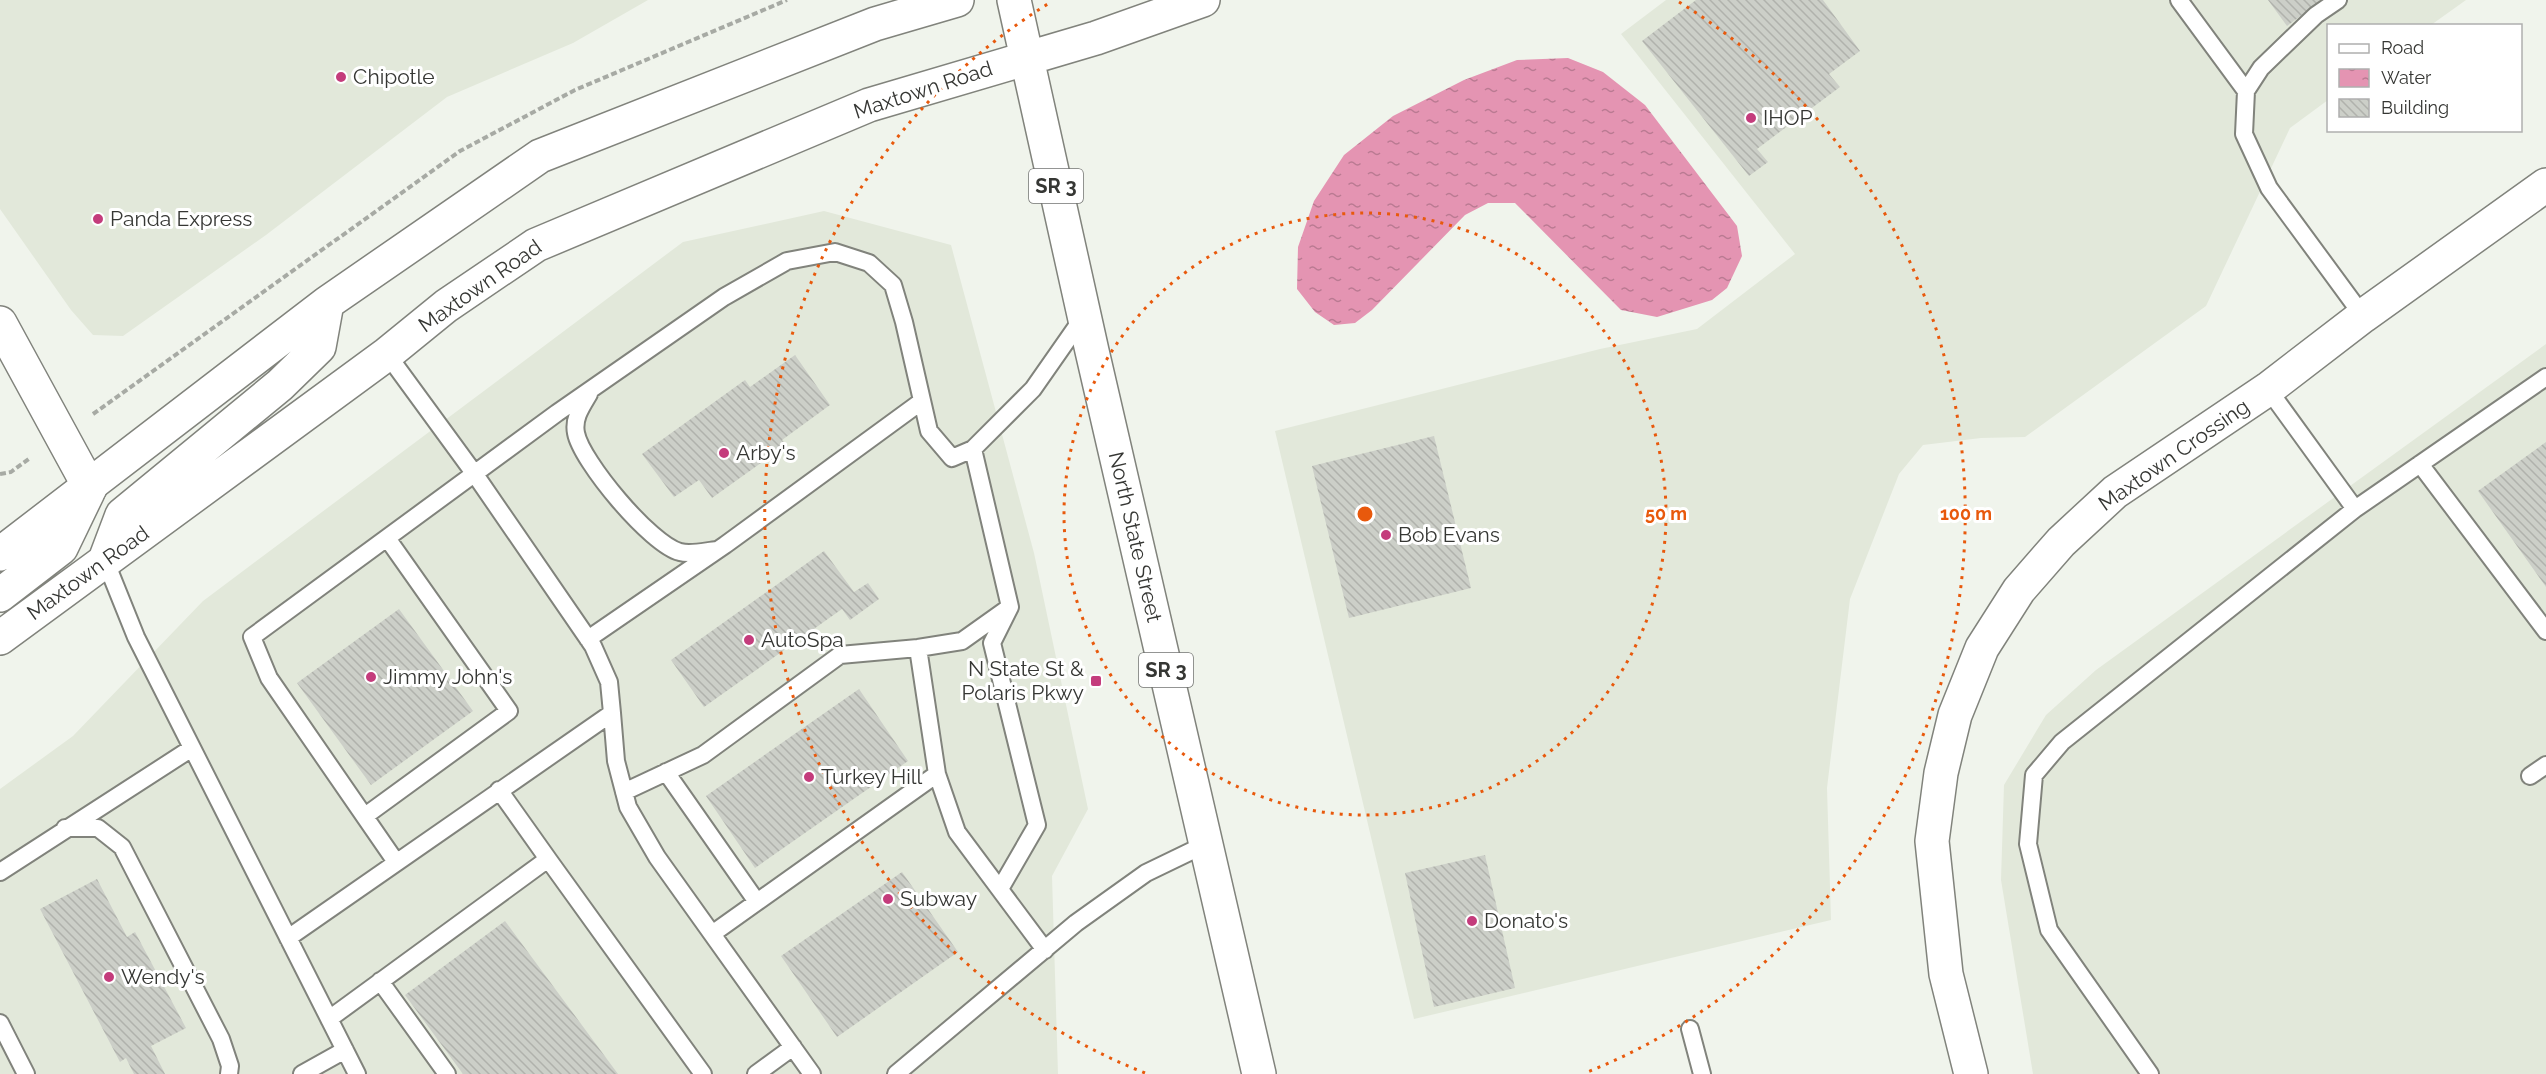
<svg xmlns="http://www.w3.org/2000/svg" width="2546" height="1074" font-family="Raleway,sans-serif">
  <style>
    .built { fill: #e2e8da }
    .water { fill: url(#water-ripples) }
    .building { fill: url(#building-back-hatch) }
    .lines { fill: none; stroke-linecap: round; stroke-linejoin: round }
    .lane-casing { stroke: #81837c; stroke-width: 20 }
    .street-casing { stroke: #81837c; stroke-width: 36 }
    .primary-casing { stroke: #81837c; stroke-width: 36 }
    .path { stroke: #a7aaa4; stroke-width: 4; stroke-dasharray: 6 3; stroke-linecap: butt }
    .lane { stroke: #fff; stroke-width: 16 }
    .street { stroke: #fff; stroke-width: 33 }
    .primary { stroke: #fff; stroke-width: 33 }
    .ring { fill: none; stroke: #e8590c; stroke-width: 3; stroke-dasharray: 3 6 }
    .poi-dot { fill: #c43c7c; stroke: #fff; stroke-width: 2 }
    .labels { text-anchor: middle; stroke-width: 6; stroke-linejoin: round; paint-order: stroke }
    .shield { fill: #fff; stroke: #727371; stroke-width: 1.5 }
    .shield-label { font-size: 20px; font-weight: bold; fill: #363734 }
    .poi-label { font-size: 21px; fill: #363734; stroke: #fff; text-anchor: start }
    .street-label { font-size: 21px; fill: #363734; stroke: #fff }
    .centre { fill: #e8590c; stroke: #fff; stroke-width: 3 }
    .ring-label { font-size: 18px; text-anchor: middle; font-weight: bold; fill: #e8590c; stroke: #fff; stroke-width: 6; stroke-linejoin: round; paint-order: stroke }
  </style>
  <defs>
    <pattern id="water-ripples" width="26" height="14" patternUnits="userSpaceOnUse" patternTransform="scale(1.5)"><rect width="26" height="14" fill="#e494b2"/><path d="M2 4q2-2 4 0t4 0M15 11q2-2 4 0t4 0" fill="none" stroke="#ba7a92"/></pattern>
    <pattern id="building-back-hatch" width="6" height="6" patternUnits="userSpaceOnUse" patternTransform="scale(1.5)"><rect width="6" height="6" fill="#cccfc8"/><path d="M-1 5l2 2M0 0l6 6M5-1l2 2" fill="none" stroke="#b0b2ac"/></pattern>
  </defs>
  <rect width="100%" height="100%" fill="#f0f4ec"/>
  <!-- built -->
  <path class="built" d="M 0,0 L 648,0 L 573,43 L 447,97 L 266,235 L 123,336 L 93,335 L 71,310 L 0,209 Z
    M 1666,0 L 2466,0 L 2431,25 L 2328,26 L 2328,100 L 2290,128 L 2206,306 L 2025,437 L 1981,438 L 1923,445 L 1899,474 L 1850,599 L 1827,788 L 1831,920 L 1414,1019 L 1275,431 L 1600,349 L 1697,329 L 1795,254 L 1621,34 Z
    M 824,211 L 951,245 L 1034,553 L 1088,809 L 1052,876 L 1058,1074 L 0,1074 L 0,789 L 73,736 L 203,601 L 683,242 Z
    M 2546,344 L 2546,1074 L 2033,1074 L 2001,880 L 2004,785 L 2046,715 L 2096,670 Z"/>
  <!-- water -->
  <path class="water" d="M 1568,58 L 1603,72 L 1645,105 L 1737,226 L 1742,256 L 1727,288 L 1712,300 L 1657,317 L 1621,310 L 1515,203 L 1488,203 L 1465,215 L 1372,310 L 1355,323 L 1334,325 L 1315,312 L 1297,289 L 1298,247 L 1314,201 L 1344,155 L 1393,116 L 1464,80 L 1517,60 Z"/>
  <!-- building -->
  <path class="building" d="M 1696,0 L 1823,0 L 1860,51 L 1829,74 L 1840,87 L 1757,149 L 1768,162 L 1749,176 L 1642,41 Z
    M 2268,0 L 2322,0 L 2287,26 Z
    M 795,355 L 830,405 L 782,440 L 786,445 L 712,498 L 699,480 L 674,497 L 642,454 L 745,380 L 750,387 Z
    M 1434,436 L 1471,588 L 1349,618 L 1312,466 Z
    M 2546,442 L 2546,587 L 2478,491 Z
    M 824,551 L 854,592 L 868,583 L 879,599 L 850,620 L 842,609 L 704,707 L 671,660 Z
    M 399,609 L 473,711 L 371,785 L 297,683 Z
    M 859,689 L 908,761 L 755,868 L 706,796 Z
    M 1485,855 L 1515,988 L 1434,1007 L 1405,873 Z
    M 902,872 L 958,952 L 837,1037 L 781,956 Z
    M 97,879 L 127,937 L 135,932 L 186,1028 L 151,1046 L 165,1074 L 134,1074 L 126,1058 L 120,1062 L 40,909 Z
    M 505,921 L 618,1074 L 463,1074 L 405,995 Z"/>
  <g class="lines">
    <!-- lane casing -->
    <g class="lane-casing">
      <path id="lane" d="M 2179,0 L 2246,91
        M 2338,0 L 2316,15 L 2261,68 L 2246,91 L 2244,134 L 2269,188 L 2363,316
        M 2268,389 L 2355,509
        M 589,394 C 582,406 573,418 576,433 C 581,461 651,545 680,552 C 691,555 706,551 717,550
        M 973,449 L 1010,607 L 992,643 L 1037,825 L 1000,889
        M 2420,464 L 2546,631
        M 105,560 L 136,637 L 357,1074
        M 588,639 L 725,545 L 922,401
        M 918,648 L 937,774
        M 612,713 L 616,761 L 628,807 L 657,857 L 812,1074
        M 666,772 L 757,902
        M 2530,776 L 2546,765
        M 624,792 L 703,755 L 840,655 L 918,648 L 962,641 L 1007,609
        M 365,816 L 509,711 L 387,538
        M 65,828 L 98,828 L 122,847 L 221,1039 L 230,1066 L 229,1074
        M 548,859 L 703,1074
        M 396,862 L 269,678 L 252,637 L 557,413 L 724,297 L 787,261 L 835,252 L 869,263 L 893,285 L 904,322 L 929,431 L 952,458 L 973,449 L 1033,389 L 1084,316
        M 0,872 L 192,748
        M 712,934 L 937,774 L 957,832 L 1045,950
        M 288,938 L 612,713 L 609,682 L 593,646 L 474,473 L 387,354
        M 380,981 L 447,1074
        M 329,1019 L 548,859 L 499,790
        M 0,1023 L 26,1074
        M 1690,1029 L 1702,1074
        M 302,1074 L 345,1050
        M 756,1074 L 793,1047
        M 896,1074 L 1076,923 L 1146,873 L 1206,844
        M 2150,1074 L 2049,930 L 2028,844 L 2034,775 L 2062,742 L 2355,509 L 2546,377"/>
    </g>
    <!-- street casing -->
    <g class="street-casing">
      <path id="street" d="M 0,323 L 90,488
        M 1971,1074 L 1946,974 L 1932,841 L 1941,773 L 1955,715 L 1982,648 L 2019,590 L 2061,542 L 2115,492 L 2268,389 L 2363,316 L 2546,185"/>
    </g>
    <!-- primary casing -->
    <g class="primary-casing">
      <path id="primary" d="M 1014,0 L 1092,351 L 1259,1074
        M 0,554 L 327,303 L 540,156 L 875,24 L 957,0
        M 105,560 L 122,515 L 280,385 L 319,347 L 327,303
        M 0,595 L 61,548 L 88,492
        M 0,638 L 387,354 L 446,306 L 536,245 L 869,105 L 1096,38 L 1203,0"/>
    </g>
    <!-- path -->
    <path class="path" d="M 93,414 L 460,151 L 575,90 L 787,0
      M 0,474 L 11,472 L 30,458"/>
    <!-- lane -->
    <use href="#lane" class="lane"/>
    <!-- street -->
    <use href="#street" class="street"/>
    <!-- primary -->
    <use href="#primary" class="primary"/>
  </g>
  <!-- distance rings -->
  <g class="ring">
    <circle cx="1365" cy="514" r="301"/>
    <path d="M1145 1073A601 601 0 0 1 1051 2M1679 2A601 601 0 0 1 1585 1073"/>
  </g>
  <!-- markers -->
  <g class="poi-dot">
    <circle cx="341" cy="77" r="6"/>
    <circle cx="1751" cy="118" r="6"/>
    <circle cx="98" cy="219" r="6"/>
    <circle cx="724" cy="453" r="6"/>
    <circle cx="1386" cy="535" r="6"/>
    <circle cx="749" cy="640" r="6"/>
    <circle cx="371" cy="677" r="6"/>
    <rect x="1090" y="675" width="12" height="12" rx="3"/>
    <circle cx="809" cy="777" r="6"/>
    <circle cx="888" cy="899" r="6"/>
    <circle cx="1472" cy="921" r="6"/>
    <circle cx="109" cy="977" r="6"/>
  </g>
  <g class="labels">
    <!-- shield labels -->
    <g class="shield">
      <rect x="1029" y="169" width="54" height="34" rx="4.5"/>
      <rect x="1139" y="653" width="54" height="34" rx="4.5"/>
    </g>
    <g class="shield-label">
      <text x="1056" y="193">SR 3</text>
      <text x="1166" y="677">SR 3</text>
    </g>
    <!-- poi labels -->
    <g class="poi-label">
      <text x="353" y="84">Chipotle</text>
      <text x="1763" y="125">IHOP</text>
      <text x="110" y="226">Panda Express</text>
      <text x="736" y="460">Arby's</text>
      <text x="1398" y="542">Bob Evans</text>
      <text x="761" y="647">AutoSpa</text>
      <text x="1084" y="676" text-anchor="end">N State St &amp;<tspan x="1084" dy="24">Polaris Pkwy</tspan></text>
      <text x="383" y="684">Jimmy John's</text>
      <text x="821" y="784">Turkey Hill</text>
      <text x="900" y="906">Subway</text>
      <text x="1484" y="928">Donato's</text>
      <text x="121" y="984">Wendy's</text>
    </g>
    <!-- street labels -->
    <g class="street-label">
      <text transform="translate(923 90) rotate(-18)" y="7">Maxtown Road</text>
      <text transform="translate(480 286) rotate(-35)" y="7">Maxtown Road</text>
      <text transform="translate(2174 455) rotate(-35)" y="7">Maxtown Crossing</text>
      <text transform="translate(1135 537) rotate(77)" y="7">North State Street</text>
      <text transform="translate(88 573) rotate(-36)" y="7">Maxtown Road</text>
    </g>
  </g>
  <circle cx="1365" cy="514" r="9" class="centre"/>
  <g class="ring-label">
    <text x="1666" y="520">50 m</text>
    <text x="1966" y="520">100 m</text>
  </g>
  <!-- legend -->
  <rect x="2327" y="24" width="195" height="108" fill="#ffffff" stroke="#afafae" stroke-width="1.5"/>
  <rect x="2339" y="44" width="30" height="9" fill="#ffffff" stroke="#afafae" stroke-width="1.5"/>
  <text x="2381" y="54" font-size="18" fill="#363734">Road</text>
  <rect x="2339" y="69" width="30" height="18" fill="url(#water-ripples)" stroke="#afafae" stroke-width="1.5"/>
  <text x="2381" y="84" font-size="18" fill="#363734">Water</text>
  <rect x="2339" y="99" width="30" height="18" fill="url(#building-back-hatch)" stroke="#afafae" stroke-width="1.5"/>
  <text x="2381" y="114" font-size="18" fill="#363734">Building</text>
</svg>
